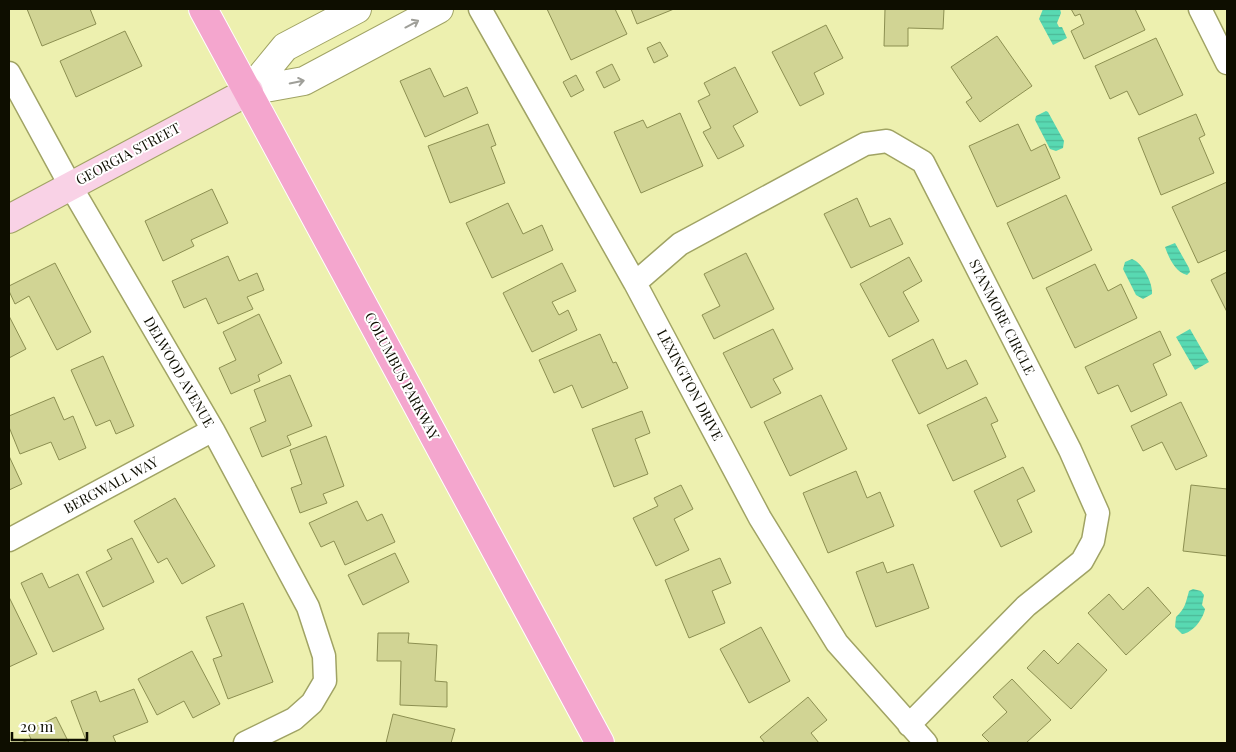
<svg xmlns="http://www.w3.org/2000/svg" width="1236" height="752" font-family="'Playfair Display',serif">
  <style>
    .water { fill: url(#water-rules) }
    .building { fill: #d1d494; stroke: #8c8f51 }
    .lines { fill: none; stroke-linecap: round; stroke-linejoin: round }
    .minor-casing { stroke: #a0a364; stroke-width: 25 }
    .tertiary-casing { stroke: #a0a364; stroke-width: 30 }
    .secondary-casing { stroke: #a0a364; stroke-width: 30 }
    .primary-casing { stroke: #fff; stroke-width: 30 }
    .minor { stroke: #fff; stroke-width: 22 }
    .tertiary { stroke: #fff; stroke-width: 28 }
    .secondary { stroke: #f9d2e6; stroke-width: 28 }
    .primary { stroke: #f4a6ce; stroke-width: 28 }
    .oneway { stroke: #9f9f99 }
    .labels { text-anchor: middle; stroke-width: 4; stroke-linejoin: round; paint-order: stroke }
    .street-label { font-size: 14px; fill: #0e0e00; stroke: #fff }
  </style>
  <defs>
    <pattern id="water-rules" width="6" height="5" patternUnits="userSpaceOnUse" patternTransform="scale(1.25)"><rect width="6" height="5" fill="#58d9b2"/><path d="M0 2.5h6" fill="none" stroke="#4bb997"/></pattern>
  </defs>
  <rect width="100%" height="100%" fill="#edf0af"/>
  <!-- water -->
  <path class="water" d="M 1043,9 L 1060,9 L 1061,13 L 1057,23 L 1059,27 L 1062,27 L 1067,38 L 1053,45 L 1039,19 Z
    M 1046,111 L 1048,112 L 1064,141 L 1063,148 L 1056,151 L 1050,149 L 1035,120 L 1036,116 Z
    M 1175,243 L 1189,268 L 1190,272 L 1187,275 C 1175,272 1169,258 1165,247 Z
    M 1132,259 C 1143,263 1153,283 1152,294 L 1143,299 L 1136,295 L 1123,269 L 1125,262 Z
    M 1190,329 L 1209,362 L 1195,370 L 1176,337 Z
    M 1193,589 L 1201,591 L 1204,595 L 1202,605 L 1205,609 C 1203,619 1193,633 1182,634 L 1175,627 L 1176,617 C 1185,609 1186,602 1189,591 Z"/>
  <!-- building -->
  <path class="building" d="M 27,9 L 90,9 L 96,24 L 42,46 Z
    M 547,9 L 615,9 L 627,34 L 571,60 Z
    M 631,9 L 674,9 L 637,24 Z
    M 885,9 L 944,9 L 943,29 L 908,28 L 908,46 L 884,46 Z
    M 1071,9 L 1135,9 L 1145,30 L 1084,59 L 1071,31 L 1084,24 L 1080,14 L 1075,16 Z
    M 826,25 L 843,58 L 814,73 L 824,94 L 800,106 L 772,52 Z
    M 125,31 L 142,66 L 76,97 L 60,61 Z
    M 997,36 L 1032,86 L 980,122 L 966,102 L 972,98 L 951,67 Z
    M 1156,38 L 1183,95 L 1139,115 L 1127,91 L 1110,99 L 1095,66 Z
    M 660,42 L 668,56 L 654,63 L 647,48 Z
    M 612,64 L 620,80 L 604,88 L 596,72 Z
    M 735,67 L 758,112 L 733,126 L 744,146 L 718,159 L 703,132 L 711,128 L 698,101 L 710,95 L 704,83 Z
    M 430,68 L 444,97 L 467,87 L 478,113 L 425,137 L 400,81 Z
    M 576,75 L 584,90 L 571,97 L 563,82 Z
    M 680,113 L 703,166 L 641,193 L 614,132 L 643,120 L 647,128 Z
    M 1196,114 L 1205,135 L 1199,138 L 1214,173 L 1161,195 L 1138,138 Z
    M 488,124 L 496,145 L 491,147 L 505,183 L 450,203 L 428,146 Z
    M 1018,124 L 1031,151 L 1045,144 L 1060,178 L 997,207 L 969,146 Z
    M 1227,182 L 1227,250 L 1198,263 L 1172,207 Z
    M 212,189 L 228,223 L 191,240 L 194,246 L 163,261 L 145,221 Z
    M 1066,195 L 1092,250 L 1033,279 L 1007,223 Z
    M 857,198 L 870,227 L 890,218 L 903,244 L 851,268 L 824,214 Z
    M 508,203 L 523,234 L 542,225 L 553,250 L 492,278 L 466,223 Z
    M 746,253 L 774,309 L 714,339 L 702,315 L 720,306 L 704,274 Z
    M 228,256 L 239,281 L 257,273 L 264,290 L 247,297 L 253,309 L 218,324 L 206,298 L 184,308 L 172,281 Z
    M 909,257 L 922,281 L 903,292 L 919,321 L 889,337 L 860,284 Z
    M 55,263 L 91,332 L 57,350 L 29,296 L 15,304 L 9,291 L 9,286 Z
    M 562,263 L 576,291 L 552,302 L 559,315 L 568,310 L 577,330 L 532,352 L 503,293 Z
    M 1095,264 L 1108,291 L 1121,284 L 1137,318 L 1075,348 L 1046,288 Z
    M 1227,272 L 1227,312 L 1211,280 Z
    M 259,314 L 282,363 L 258,375 L 260,381 L 231,394 L 219,368 L 236,360 L 223,332 Z
    M 9,316 L 26,349 L 9,358 Z
    M 773,329 L 793,369 L 773,379 L 781,393 L 751,408 L 723,353 Z
    M 1160,331 L 1171,355 L 1153,364 L 1167,395 L 1131,412 L 1118,385 L 1098,394 L 1085,367 Z
    M 600,334 L 613,363 L 616,362 L 628,388 L 582,408 L 572,385 L 554,393 L 539,360 Z
    M 933,339 L 947,369 L 966,360 L 978,384 L 919,414 L 892,360 Z
    M 103,356 L 134,426 L 116,434 L 110,420 L 96,426 L 71,370 Z
    M 290,375 L 312,426 L 287,436 L 291,445 L 262,457 L 250,428 L 266,421 L 254,390 Z
    M 821,395 L 847,449 L 790,476 L 764,422 Z
    M 54,397 L 64,420 L 73,416 L 86,448 L 59,460 L 51,442 L 20,454 L 9,427 L 9,416 Z
    M 986,397 L 998,421 L 991,424 L 1006,457 L 953,481 L 927,425 Z
    M 1181,402 L 1207,456 L 1176,470 L 1162,442 L 1143,451 L 1131,426 Z
    M 642,411 L 650,433 L 635,439 L 648,474 L 614,487 L 592,429 Z
    M 326,436 L 344,486 L 323,494 L 327,503 L 300,513 L 291,488 L 302,484 L 290,450 Z
    M 9,456 L 22,484 L 9,490 Z
    M 1023,467 L 1035,491 L 1017,500 L 1032,532 L 1001,547 L 974,491 Z
    M 856,471 L 867,498 L 880,492 L 894,526 L 828,553 L 803,493 Z
    M 681,485 L 693,509 L 674,519 L 689,550 L 656,566 L 633,518 L 658,506 L 654,498 Z
    M 1191,485 L 1227,489 L 1227,556 L 1183,551 Z
    M 175,498 L 215,566 L 182,584 L 167,558 L 158,563 L 134,521 Z
    M 357,501 L 367,521 L 382,514 L 395,542 L 345,565 L 334,541 L 321,547 L 309,523 Z
    M 132,538 L 154,582 L 103,607 L 86,572 L 112,559 L 107,550 Z
    M 395,553 L 409,582 L 363,605 L 348,575 Z
    M 720,558 L 731,583 L 712,591 L 725,623 L 689,638 L 665,580 Z
    M 883,562 L 887,573 L 913,564 L 929,608 L 876,627 L 856,572 Z
    M 42,573 L 49,588 L 78,574 L 104,629 L 53,652 L 21,583 Z
    M 1148,587 L 1171,613 L 1126,655 L 1088,613 L 1109,594 L 1123,610 Z
    M 9,597 L 37,654 L 9,667 Z
    M 243,603 L 273,682 L 228,699 L 213,659 L 222,656 L 206,617 Z
    M 761,627 L 790,681 L 749,703 L 720,649 Z
    M 378,633 L 409,633 L 408,643 L 437,645 L 435,681 L 447,682 L 447,707 L 400,705 L 401,661 L 377,661 Z
    M 1078,643 L 1107,670 L 1071,709 L 1027,668 L 1044,650 L 1058,664 Z
    M 192,651 L 220,704 L 193,718 L 184,701 L 157,715 L 138,679 Z
    M 1012,679 L 1051,720 L 1026,743 L 990,743 L 982,735 L 1007,712 L 993,697 Z
    M 134,689 L 148,722 L 113,736 L 116,743 L 87,743 L 71,701 L 96,691 L 100,702 Z
    M 808,697 L 827,720 L 811,733 L 819,743 L 765,743 L 760,737 Z
    M 393,714 L 455,729 L 451,743 L 386,743 Z
    M 56,717 L 69,743 L 21,743 L 31,739 L 27,731 Z"/>
  <g class="lines">
    <!-- minor casing -->
    <g class="minor-casing">
      <path id="minor" d="M 480,9 L 635,283 L 760,518 L 837,643 L 926,743
        M 1200,9 L 1227,63
        M 9,73 L 70,185 L 213,430 L 308,607 L 324,656 L 325,681 L 312,703 L 294,719 L 245,743
        M 635,283 L 680,244 L 865,144 L 887,141 L 923,162 L 1070,450 L 1098,513 L 1093,541 L 1082,561 L 1026,606 L 909,725
        M 9,540 L 213,430"/>
    </g>
    <!-- tertiary casing -->
    <g class="tertiary-casing">
      <path id="tertiary" d="M 249,91 L 304,81 L 439,9
        M 249,91 L 285,47 L 357,9"/>
    </g>
    <!-- secondary casing -->
    <g class="secondary-casing">
      <path id="secondary" d="M 9,219 L 249,91"/>
    </g>
    <!-- primary casing -->
    <g class="primary-casing">
      <path id="primary" d="M 203,9 L 600,743"/>
    </g>
    <!-- minor -->
    <use href="#minor" class="minor"/>
    <!-- tertiary -->
    <use href="#tertiary" class="tertiary"/>
    <!-- secondary -->
    <use href="#secondary" class="secondary"/>
    <!-- primary -->
    <use href="#primary" class="primary"/>
  </g>
  <!-- one-way arrows -->
  <defs><path id="oneway-shaft" d="M-6 0H5M1.5-3L5.5 0L1.5 3" fill="none" stroke-width="1.6" stroke-linecap="round" stroke-linejoin="round" transform="scale(1.25)"/></defs>
  <g class="oneway">
    <use href="#oneway-shaft" transform="translate(412 24) rotate(-28)"/>
    <use href="#oneway-shaft" transform="translate(297 82) rotate(-11)"/>
  </g>
  <g class="labels">
    <!-- street labels -->
    <g class="street-label">
      <text transform="translate(128 154) rotate(-28)" y="5">GEORGIA STREET</text>
      <text transform="translate(1002 317) rotate(63)" y="5">STANMORE CIRCLE</text>
      <text transform="translate(179 372) rotate(60)" y="5">DELWOOD AVENUE</text>
      <text transform="translate(402 376) rotate(62)" y="5">COLUMBUS PARKWAY</text>
      <text transform="translate(690 385) rotate(62)" y="5">LEXINGTON DRIVE</text>
      <text transform="translate(111 485) rotate(-28)" y="5">BERGWALL WAY</text>
    </g>
  </g>
  <!-- border -->
  <rect width="1236" height="752" fill="none" stroke="#0e0e00" stroke-width="20"/>
  <!-- scale -->
  <path d="M12 732v8h75v-8" fill="none" stroke="#0e0e00" stroke-width="2.5"/>
  <text x="20" y="732" font-size="15" fill="#0e0e00" stroke="#ffffff" stroke-width="4" paint-order="stroke">20 m</text>
</svg>
